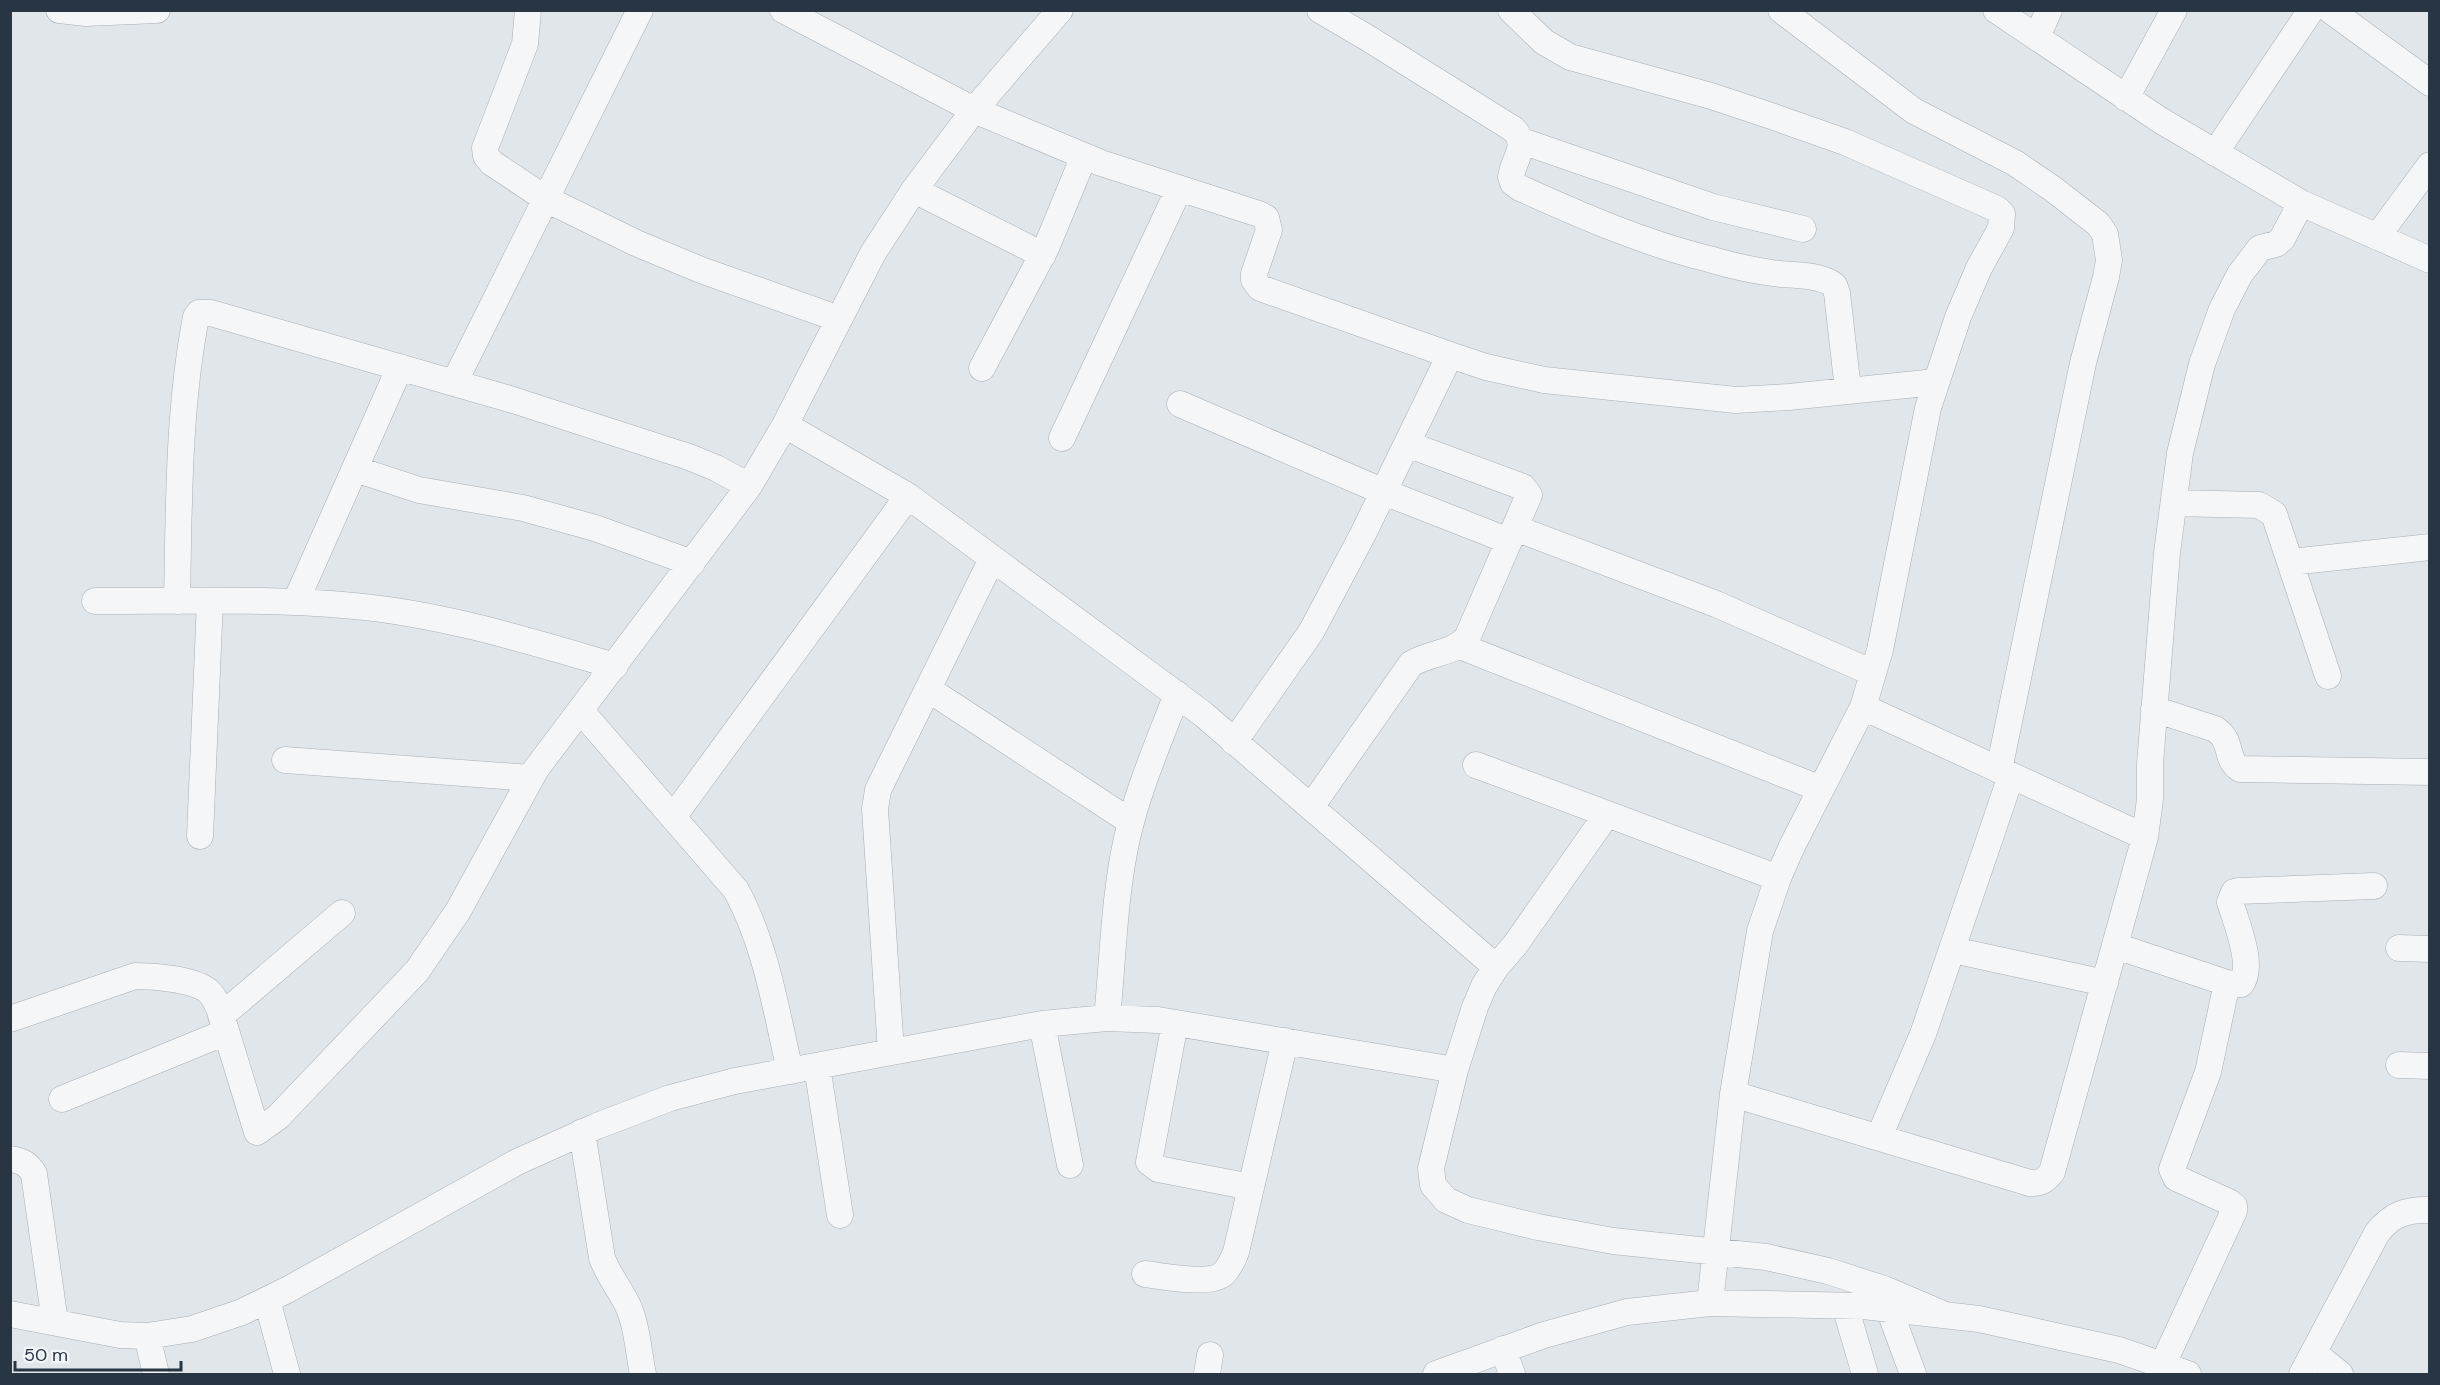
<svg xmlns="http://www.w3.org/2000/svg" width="2440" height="1385" font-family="'DM Sans',sans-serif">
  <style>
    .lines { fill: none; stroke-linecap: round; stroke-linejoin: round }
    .minor-casing { stroke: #a6aeb5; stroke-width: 27 }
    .minor { stroke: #f4f6f8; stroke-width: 26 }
  </style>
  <rect width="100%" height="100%" fill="#e1e6ea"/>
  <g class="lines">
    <!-- minor casing -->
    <g class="minor-casing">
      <path id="minor" d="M 59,10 L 86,13 L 157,10
        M 528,10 L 525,44 L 485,148 L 486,156 L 492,163 L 546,199 L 636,243 L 701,270 L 839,319
        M 783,10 L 974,110 L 1101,163 L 1259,214 L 1266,218 L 1269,230 L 1254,274 L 1254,280 L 1260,288 L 1450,355 L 1486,367 L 1544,380 L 1736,400 L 1789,397 L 1936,382
        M 1320,10 L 1366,37 L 1513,129 C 1530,145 1513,159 1511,177 L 1513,183 L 1520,188 C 1582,216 1644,243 1709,259 C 1729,265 1751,270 1772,273 C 1791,276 1817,273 1834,285 L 1837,293 L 1848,390
        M 1511,10 L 1544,42 L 1570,57 L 1711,96 L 1777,118 L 1845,142 L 1997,209 L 2002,214 L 2001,228 L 1979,268 L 1958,317 L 1928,408 L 1880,650 L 1863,707 L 1792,846 L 1778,878 L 1760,931 L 1733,1094 L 1710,1303
        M 1781,10 L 1914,111 L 2015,163 L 2053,189 L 2098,224 L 2105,234 L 2109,260 L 2106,277 L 2083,363 L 1999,770
        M 1996,10 L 2160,120 L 2301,203 L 2430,260
        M 2330,10 L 2430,83
        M 2037,37 L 2049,10
        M 2126,98 L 2174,10
        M 1522,141 L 1713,207 L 1803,229
        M 2215,153 L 2311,10
        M 914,190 L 1043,255
        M 2377,237 L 2430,165
        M 982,368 L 1046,248 L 1084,156
        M 454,383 L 640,10
        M 1180,404 L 1384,492 L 1509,541
        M 785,425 L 908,496 L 1203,714 L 1496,967 L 1484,986 L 1475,1007 L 1455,1070 L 1431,1168 L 1433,1185 L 1446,1200 L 1468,1210 L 1538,1227 L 1613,1241 L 1766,1257 L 1828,1271 L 1884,1289 L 1945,1315
        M 1062,438 L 1179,189
        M 355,469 L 419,490 L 523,508 L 595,528 L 692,563
        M 2174,503 L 2259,505 L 2274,514 L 2328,676
        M 1515,528 L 1716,604 L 1873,673
        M 2291,562 L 2430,547
        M 95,601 C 181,601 268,598 354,606 C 443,614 529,641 615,666
        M 177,601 C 179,505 178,411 196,317 L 199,313 L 211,313 L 513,400 L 689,457 L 716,468 L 749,486
        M 296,601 L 400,367
        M 1460,646 L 1821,789
        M 928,689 L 1131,822
        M 1863,707 L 2145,837
        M 2154,709 L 2215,729 C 2234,741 2224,759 2240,769 L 2430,772
        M 581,711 L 736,890 C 766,945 776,1010 790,1071
        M 1234,742 L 1311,632 L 1363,534 L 1450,355
        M 285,760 L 531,778
        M 1476,765 L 1778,878
        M 1311,807 L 1411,664 C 1430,652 1451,655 1467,638 L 1529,495 L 1523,487 L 1407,444
        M 673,817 L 908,496
        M 200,836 L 210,601
        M 2116,946 L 2227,983
        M 2399,948 L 2430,949
        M 1953,950 L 2105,983
        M 1496,967 L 1515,945 L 1607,814
        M 221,1016 L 342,913
        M 1107,1018 C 1113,959 1114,896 1127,838 C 1138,789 1159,742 1177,694
        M 10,1019 L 135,976 C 153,976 196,979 209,992 C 214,996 216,1003 219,1008 L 257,1132 L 278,1117 L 417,971 L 458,911 L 536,769 L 749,486 L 785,425 L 873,253 L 914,190 L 974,110 L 1060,10
        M 1175,1023 L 1149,1162 L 1158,1169 L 1251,1187
        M 1042,1024 L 1070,1165
        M 891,1052 L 875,809 L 878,790 L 992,559
        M 2399,1065 L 2430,1066
        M 817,1066 L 840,1215
        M 1733,1094 L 2030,1183 C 2041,1183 2045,1181 2052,1172 L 2145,837 L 2150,799 L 2150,764 L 2167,553 L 2180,453 L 2202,364 L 2222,309 L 2240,274 L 2260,248 L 2276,244 L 2282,239 L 2301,203
        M 62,1099 L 226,1032
        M 582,1132 L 602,1258 C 608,1274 617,1285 625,1300 C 637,1321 638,1350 643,1374
        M 1879,1137 L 1923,1034 L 2011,776
        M 10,1159 C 23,1161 28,1164 34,1174 L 55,1322
        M 1145,1274 C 1163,1276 1211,1286 1224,1273 C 1230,1267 1233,1259 1236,1252 L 1285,1041
        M 267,1300 L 287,1374
        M 1845,1306 L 1865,1374
        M 1889,1309 L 1913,1374
        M 10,1314 L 120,1335 L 147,1336 L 192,1329 L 242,1312 L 289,1289 L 517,1162 L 597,1126 L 670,1098 L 735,1081 L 1042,1024 L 1107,1018 L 1158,1020 L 1455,1070
        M 147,1336 L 156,1374
        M 1503,1349 L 1512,1374
        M 2314,1353 L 2340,1374
        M 2163,1364 L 2234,1211 L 2234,1206 L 2229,1202 L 2176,1178 L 2172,1169 L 2208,1072 L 2227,983 L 2241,984 C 2255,966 2236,922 2230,902 L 2234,892 L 2238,891 L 2374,886
        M 1207,1374 L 1210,1355
        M 1436,1374 L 1544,1335 L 1627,1312 L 1710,1303 L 1863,1306 L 1979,1319 L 2119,1350 L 2188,1374
        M 2302,1374 L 2377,1233 C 2391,1215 2406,1209 2430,1210"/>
    </g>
    <!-- minor -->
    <use href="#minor" class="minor"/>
  </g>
  <!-- border -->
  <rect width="2440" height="1385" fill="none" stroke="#283643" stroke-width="24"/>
  <!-- scale -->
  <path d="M15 1361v9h166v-9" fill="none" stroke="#283643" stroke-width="3"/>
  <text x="24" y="1361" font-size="18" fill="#283643" stroke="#f1f5f8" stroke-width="4.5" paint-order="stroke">50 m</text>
</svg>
